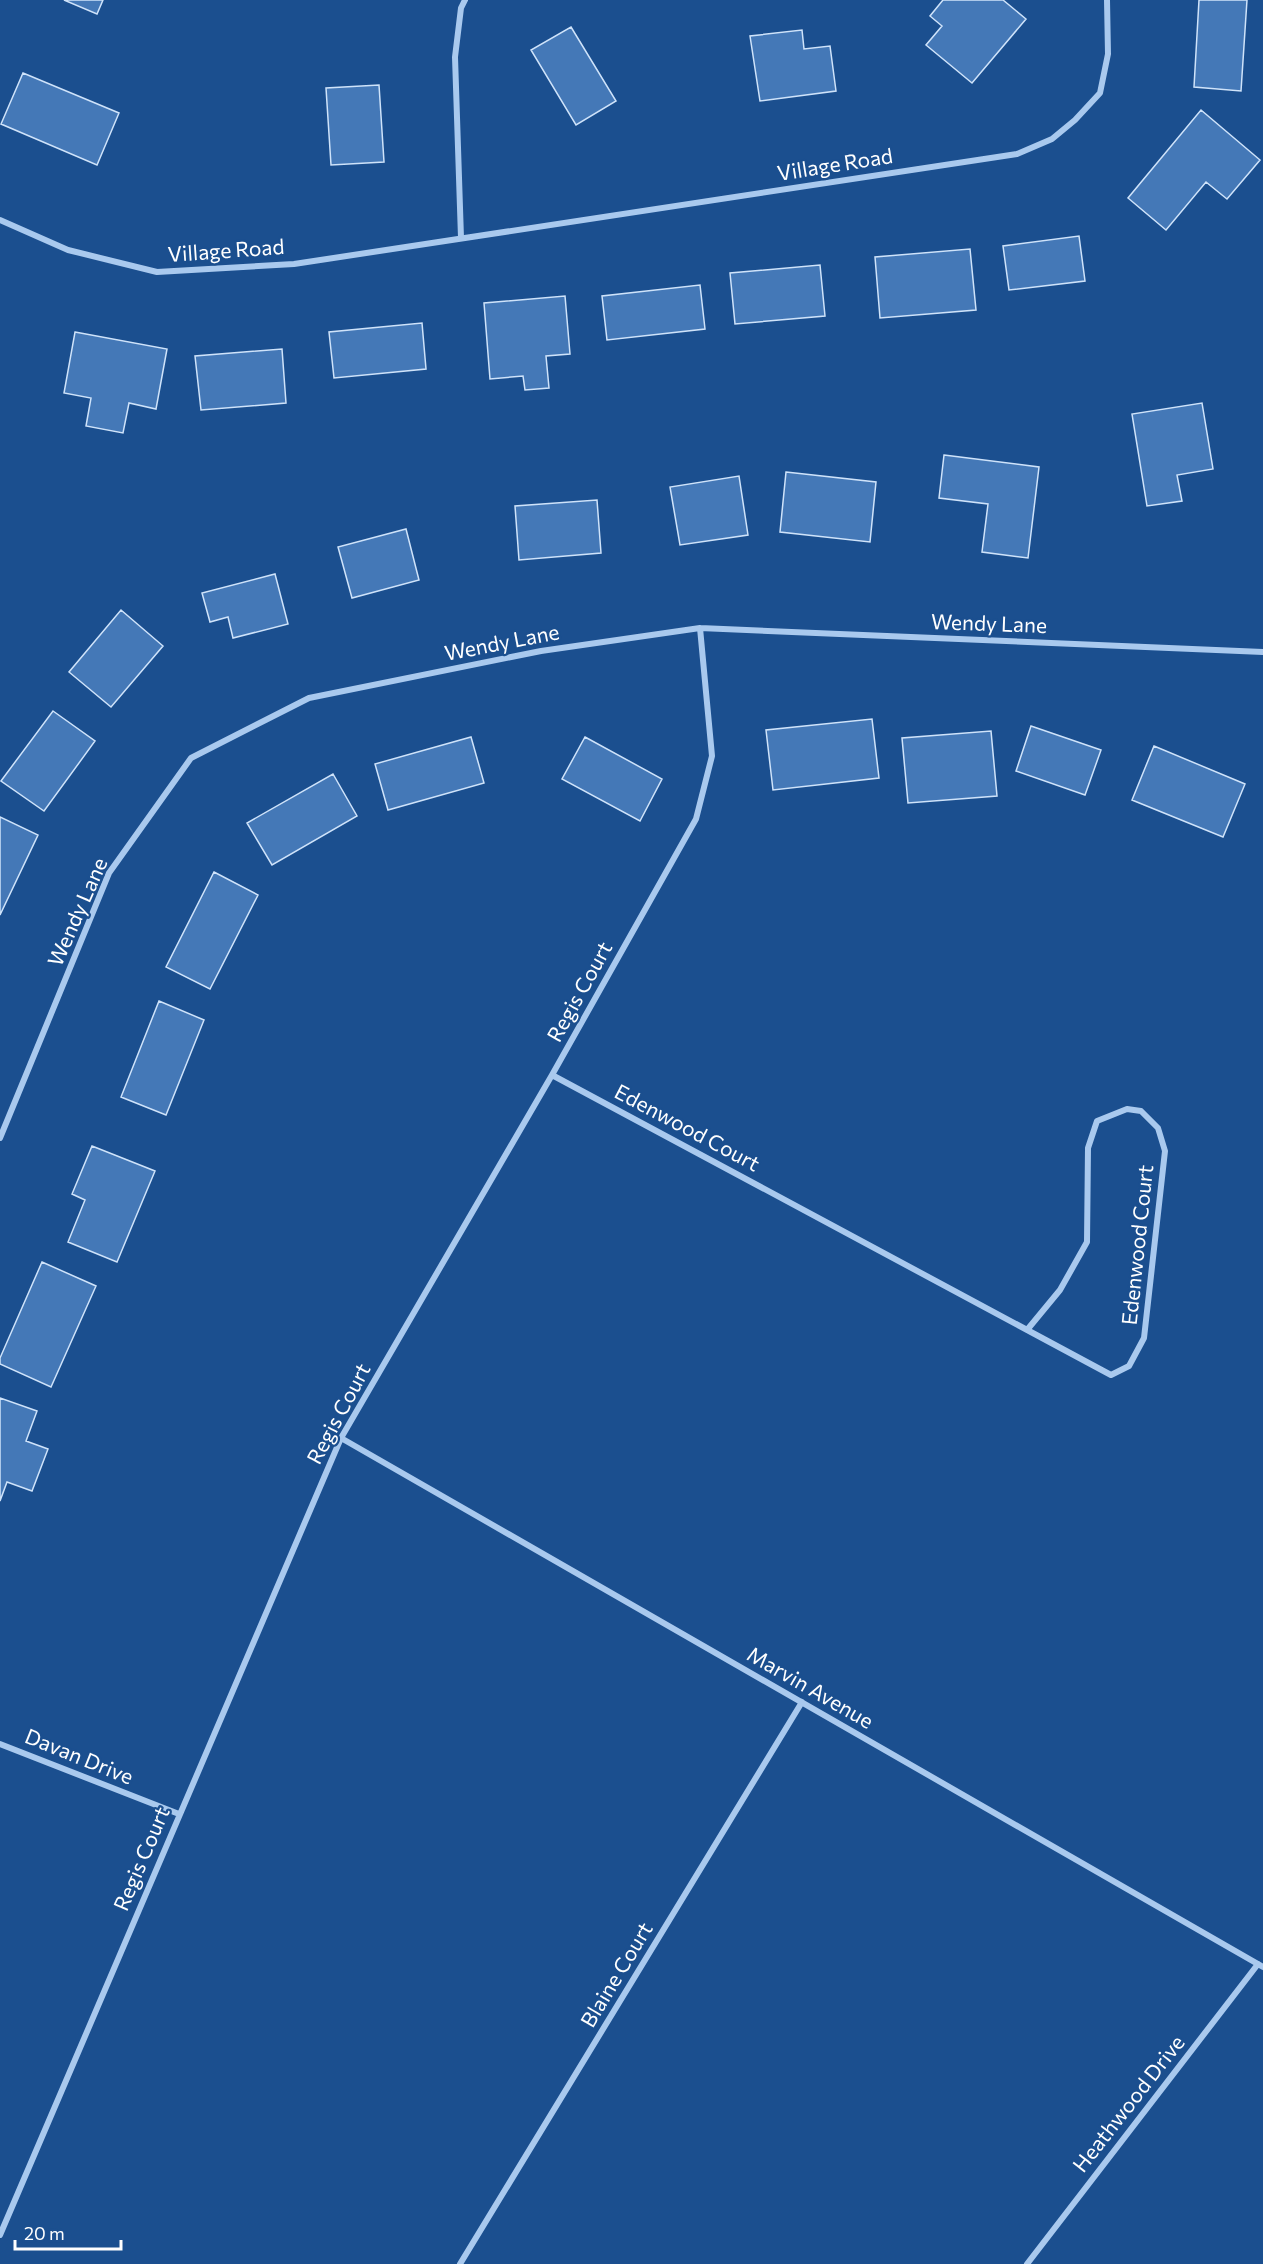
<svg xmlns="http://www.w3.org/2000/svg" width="1263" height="2264" font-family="Commissioner,sans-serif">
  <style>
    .building { fill: #4478b7; stroke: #cfe3fa; stroke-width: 1.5 }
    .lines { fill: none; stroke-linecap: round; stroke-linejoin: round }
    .street { stroke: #a9c9ee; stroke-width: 6 }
    .labels { text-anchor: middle; stroke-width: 4.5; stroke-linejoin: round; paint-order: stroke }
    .street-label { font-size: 21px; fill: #fff; stroke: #1b4f8f }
  </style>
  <rect width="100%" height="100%" fill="#1b4f8f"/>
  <!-- building -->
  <path class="building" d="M 64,0 L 103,0 L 97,14 Z
    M 943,0 L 1003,0 L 1026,19 L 972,83 L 926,45 L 942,26 L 930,16 Z
    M 1199,0 L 1247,0 L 1241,91 L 1194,87 Z
    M 571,27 L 616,101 L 576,125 L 531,50 Z
    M 802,30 L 804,49 L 830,46 L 836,91 L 760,101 L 750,36 Z
    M 23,73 L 119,113 L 97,165 L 1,124 Z
    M 379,85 L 384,162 L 331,165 L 326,88 Z
    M 1201,110 L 1260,160 L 1227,199 L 1206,182 L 1166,230 L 1128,198 Z
    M 1079,236 L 1085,281 L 1009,290 L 1003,246 Z
    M 970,249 L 976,310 L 880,318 L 875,257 Z
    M 820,265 L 825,316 L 735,324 L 730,273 Z
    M 700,285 L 705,329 L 607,340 L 602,296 Z
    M 565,296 L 570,354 L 546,356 L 549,388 L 525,390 L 523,376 L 490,379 L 484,303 Z
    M 422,323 L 426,369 L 334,378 L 329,332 Z
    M 75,332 L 167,349 L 156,409 L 129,403 L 123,433 L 86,426 L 91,398 L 64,393 Z
    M 282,349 L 286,403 L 201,410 L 195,356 Z
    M 1202,403 L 1213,469 L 1177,475 L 1182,501 L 1147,506 L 1132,414 Z
    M 944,455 L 1039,467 L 1028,558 L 982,552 L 988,504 L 939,498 Z
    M 786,472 L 876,482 L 870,542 L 780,532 Z
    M 739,476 L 748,535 L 680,545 L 670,487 Z
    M 597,500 L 601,553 L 519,560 L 515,506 Z
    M 406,529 L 419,580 L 352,598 L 338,547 Z
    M 275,574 L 288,624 L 233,638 L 228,617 L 210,622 L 202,593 Z
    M 121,610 L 163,646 L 111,707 L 69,672 Z
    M 53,711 L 95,741 L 44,811 L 1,781 Z
    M 872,719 L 879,778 L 773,790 L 766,730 Z
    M 1031,726 L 1101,750 L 1085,795 L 1016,771 Z
    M 991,731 L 997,796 L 908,803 L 902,738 Z
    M 471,737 L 484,783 L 388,810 L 375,764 Z
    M 585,737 L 662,779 L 640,821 L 562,779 Z
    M 1154,746 L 1245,784 L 1223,837 L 1132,800 Z
    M 333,774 L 357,816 L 272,865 L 247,823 Z
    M 0,817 L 38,835 L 0,915 Z
    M 214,872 L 258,895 L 210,989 L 166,967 Z
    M 159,1001 L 204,1020 L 166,1115 L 121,1097 Z
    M 92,1146 L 155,1171 L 117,1262 L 68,1242 L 85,1200 L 72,1194 Z
    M 42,1262 L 96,1286 L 51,1387 L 0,1364 L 0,1358 Z
    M 0,1398 L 37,1411 L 26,1441 L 48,1449 L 32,1491 L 7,1482 L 0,1501 Z"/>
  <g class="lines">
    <!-- street -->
    <path class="street" d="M 0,220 L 68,250 L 157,272 L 294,264 L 1017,154 L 1052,139 L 1075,120 L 1100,93 L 1108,54 L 1107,0
      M 461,238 L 455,57 L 461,8 L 465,0
      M 552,1075 L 1111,1375 L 1129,1366 L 1144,1338 L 1165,1151 L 1158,1128 L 1141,1111 L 1127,1109 L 1097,1121 L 1088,1148 L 1087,1242 L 1060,1290 L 1027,1330
      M 0,1138 L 109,873 L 191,758 L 309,698 L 541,651 L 700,628 L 1263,652
      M 341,1438 L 1263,1967
      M 0,1744 L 179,1814
      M 0,2235 L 341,1438 L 552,1075 L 696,819 L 712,756 L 700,628
      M 460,2264 L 802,1702
      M 1027,2264 L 1258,1964"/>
  </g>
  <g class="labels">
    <!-- street labels -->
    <g class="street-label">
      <text transform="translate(835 165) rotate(-9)" y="7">Village Road</text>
      <text transform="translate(226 251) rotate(-4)" y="7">Village Road</text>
      <text transform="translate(989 624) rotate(2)" y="7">Wendy Lane</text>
      <text transform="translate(502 643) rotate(-11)" y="7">Wendy Lane</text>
      <text transform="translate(78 912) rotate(-66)" y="7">Wendy Lane</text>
      <text transform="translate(580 992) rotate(-61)" y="7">Regis Court</text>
      <text transform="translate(687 1128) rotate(28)" y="7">Edenwood Court</text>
      <text transform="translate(1138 1245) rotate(-84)" y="7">Edenwood Court</text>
      <text transform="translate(339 1414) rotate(-62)" y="7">Regis Court</text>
      <text transform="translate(810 1688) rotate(30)" y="7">Marvin Avenue</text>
      <text transform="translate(79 1757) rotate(22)" y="7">Davan Drive</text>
      <text transform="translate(142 1859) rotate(-67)" y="7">Regis Court</text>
      <text transform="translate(617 1975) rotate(-59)" y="7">Blaine Court</text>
      <text transform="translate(1129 2104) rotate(-52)" y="7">Heathwood Drive</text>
    </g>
  </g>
  <!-- scale -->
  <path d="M15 2240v9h106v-9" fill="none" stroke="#ffffff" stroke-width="3"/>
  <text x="24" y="2240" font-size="18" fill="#ffffff" stroke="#1b4f8f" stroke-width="4.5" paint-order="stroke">20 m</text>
</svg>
